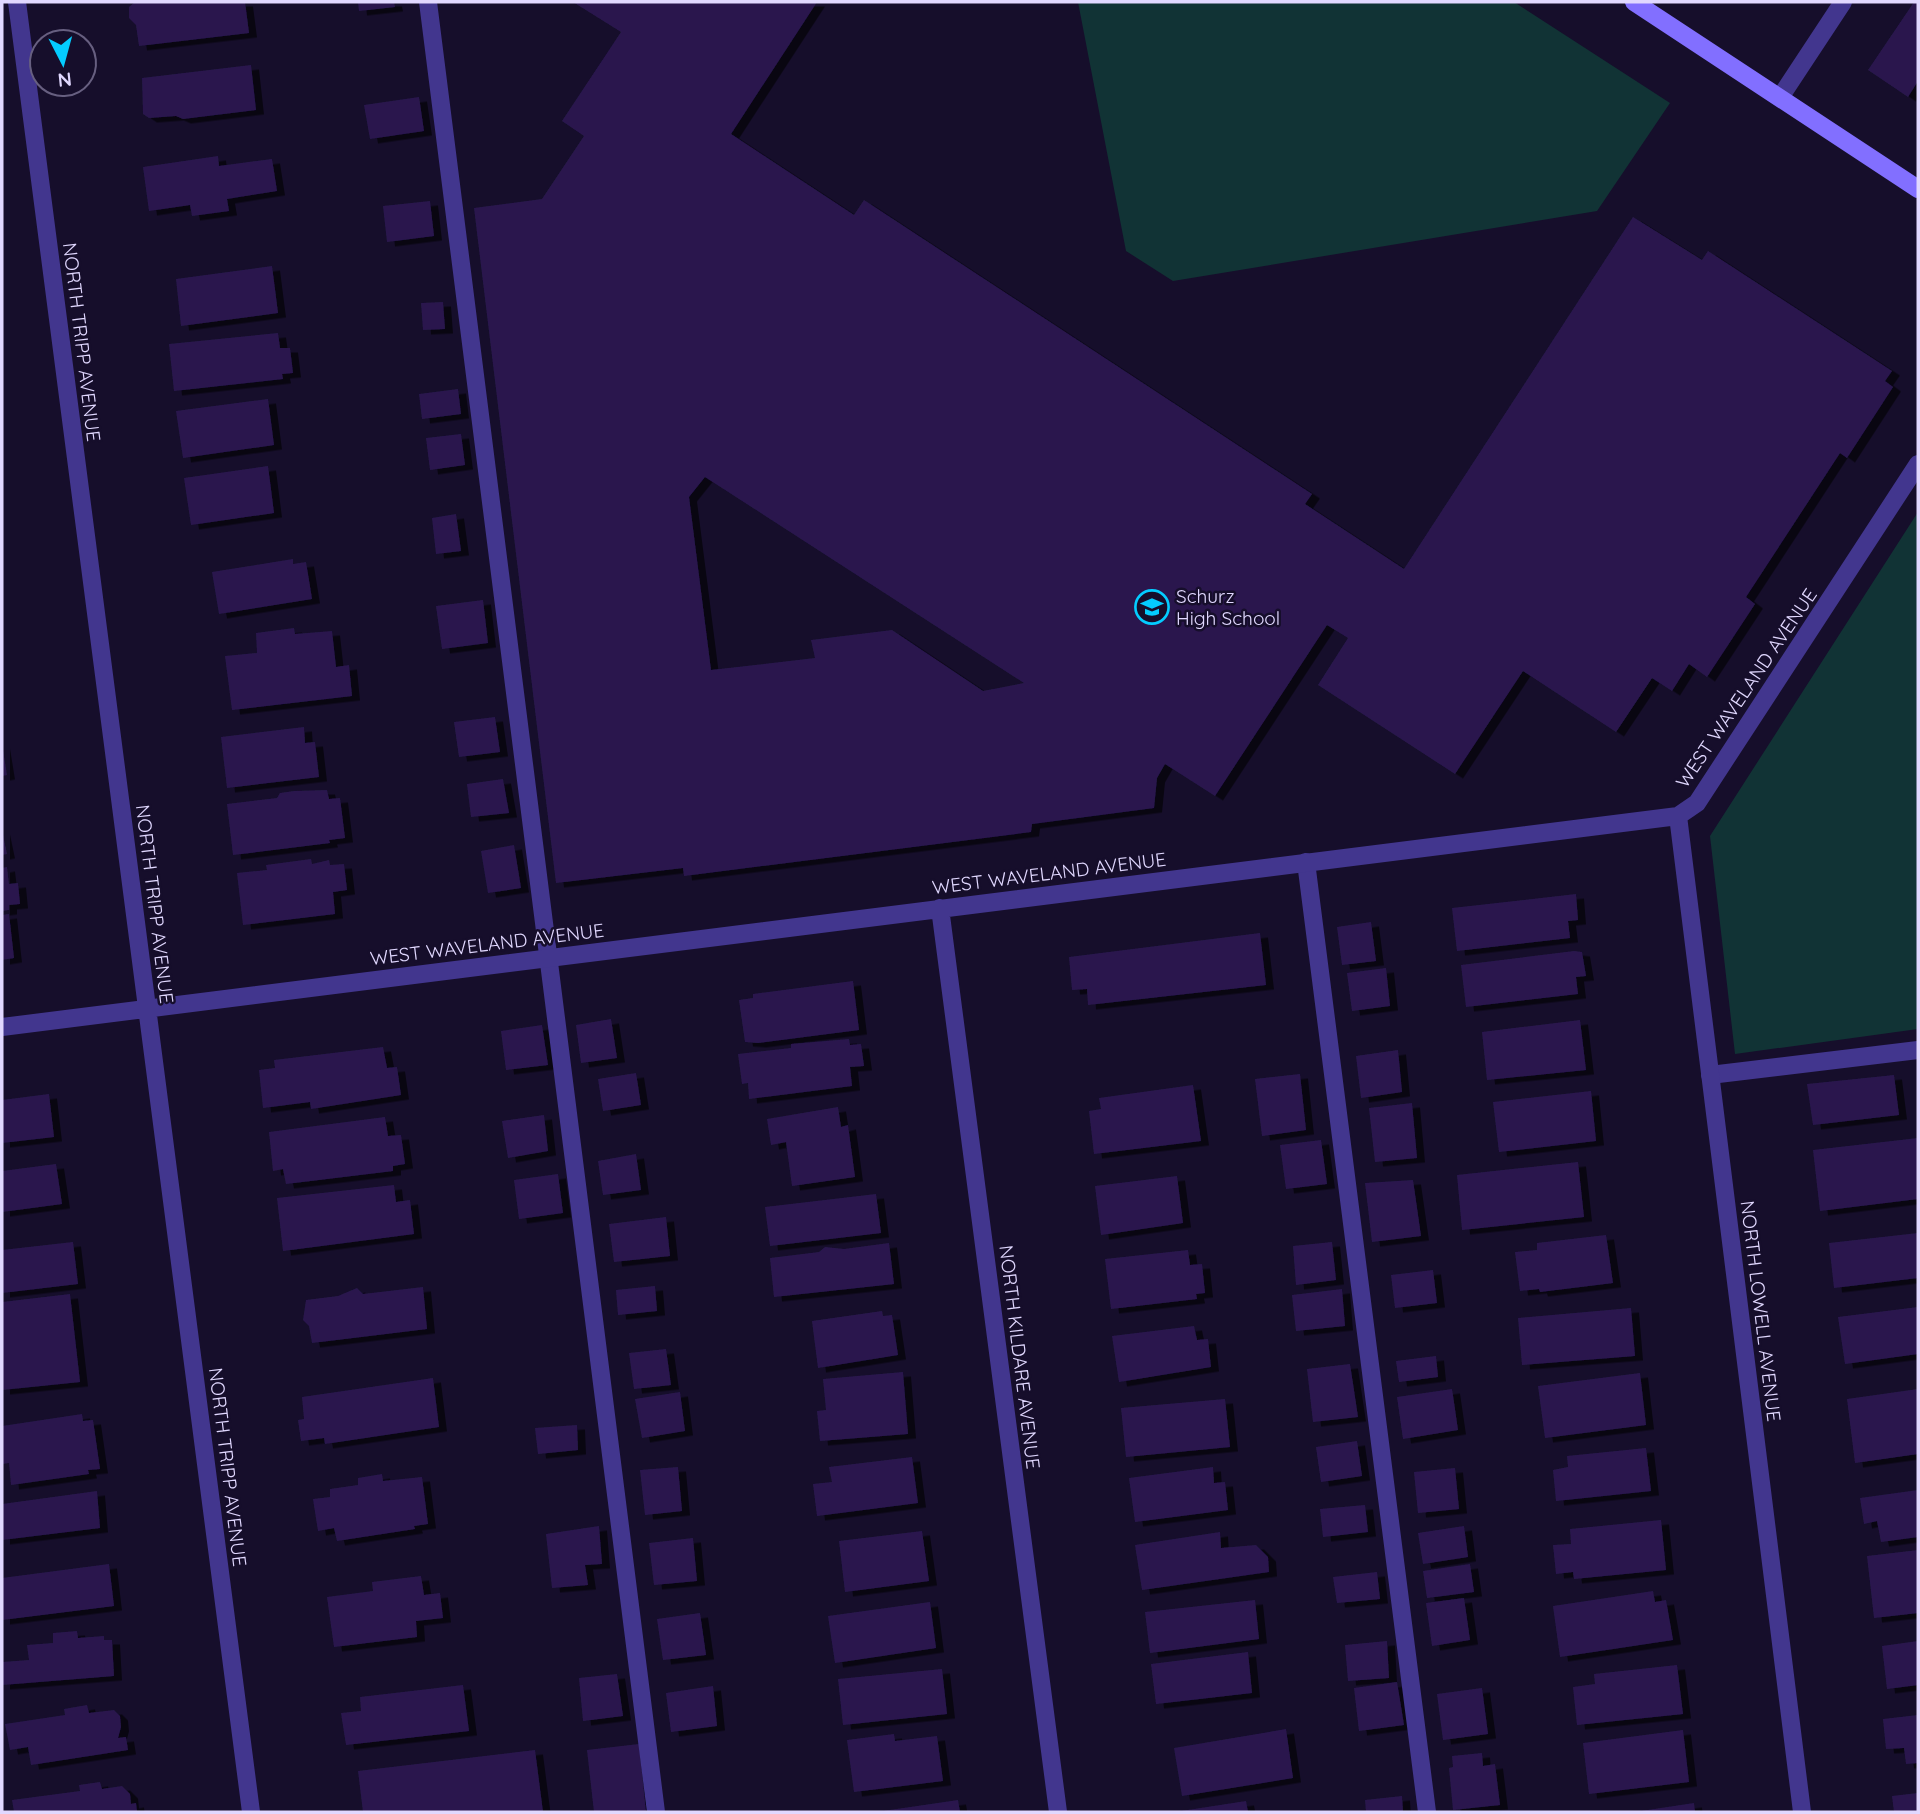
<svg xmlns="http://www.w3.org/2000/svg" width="1920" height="1814" font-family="Quicksand,sans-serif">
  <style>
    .green { fill: #113335 }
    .building { fill: #29194d; fill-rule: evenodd; filter: url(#shadow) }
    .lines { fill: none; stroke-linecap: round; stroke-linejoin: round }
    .service { stroke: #42368e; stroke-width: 18 }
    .minor { stroke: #42368e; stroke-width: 18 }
    .secondary { stroke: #826fff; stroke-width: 18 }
    .labels { text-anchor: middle; stroke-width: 5; stroke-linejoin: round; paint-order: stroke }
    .street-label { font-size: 19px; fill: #e1d8ff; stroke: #160e2b }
    .poi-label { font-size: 19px; fill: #e1d8ff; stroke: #160e2b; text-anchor: start }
  </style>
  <defs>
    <filter id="shadow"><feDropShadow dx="8" dy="4.5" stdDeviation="0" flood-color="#0009"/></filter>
  </defs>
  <rect width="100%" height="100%" fill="#160e2b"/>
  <!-- green -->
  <path class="green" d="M 1078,2 L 1514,2 L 1670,103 L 1597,211 L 1173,281 L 1126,251 Z
    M 1918,512 L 1918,1029 L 1735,1054 L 1710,836 Z"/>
  <!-- building -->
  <path class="building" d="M 135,2 L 245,2 L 249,33 L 139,46 L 136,25 L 129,18 L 129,7 Z
    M 358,2 L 394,2 L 395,7 L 359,11 Z
    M 573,2 L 817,2 L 731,134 L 854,215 L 864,200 L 1312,494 L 1305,504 L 1404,569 L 1633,217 L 1702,260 L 1708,251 L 1892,371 L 1885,381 L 1893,387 L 1847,458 L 1840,453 L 1746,597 L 1755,604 L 1707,677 L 1689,664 L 1672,691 L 1652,678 L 1616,732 L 1523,671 L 1455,774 L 1318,685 L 1348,638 L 1327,625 L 1215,796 L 1165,764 L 1157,778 L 1154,808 L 1032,824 L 1031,832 L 684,876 L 683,868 L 556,883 L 474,208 L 542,199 L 584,136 L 562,121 L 621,32 ZM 705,477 L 1024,683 L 983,691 L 892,630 L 811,640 L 815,658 L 711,670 L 689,497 Z
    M 1914,2 L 1918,2 L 1918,81 L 1908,97 L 1868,70 Z
    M 251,65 L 256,110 L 183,119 L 176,116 L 149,118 L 143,114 L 142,78 Z
    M 419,97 L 424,131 L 370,139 L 364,105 Z
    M 218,156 L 219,166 L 272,159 L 277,191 L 227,199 L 229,211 L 192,216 L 190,205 L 149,211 L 143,167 Z
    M 430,201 L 434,236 L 387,242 L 383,206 Z
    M 272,266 L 278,313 L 181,326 L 176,279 Z
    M 443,302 L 445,329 L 423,330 L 421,303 Z
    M 278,333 L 280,348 L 290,348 L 293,373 L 282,374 L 283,379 L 174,391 L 169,344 Z
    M 458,389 L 461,414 L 422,419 L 419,394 Z
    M 268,399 L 274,445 L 183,458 L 176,411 Z
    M 461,434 L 465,465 L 430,470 L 426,438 Z
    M 268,466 L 274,513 L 191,525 L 184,478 Z
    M 456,514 L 461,551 L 436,554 L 432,518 Z
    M 293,559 L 293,564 L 306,562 L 312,599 L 219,614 L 212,572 Z
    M 483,600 L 488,643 L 442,649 L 436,606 Z
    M 294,628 L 295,634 L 332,631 L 336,667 L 349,665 L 352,696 L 232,710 L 225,656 L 257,653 L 256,633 Z
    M 495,717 L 500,752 L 459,757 L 454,722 Z
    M 304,727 L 305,743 L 315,742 L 319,777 L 227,788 L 221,737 Z
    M 2,744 L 7,775 L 2,776 Z
    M 503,779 L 509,813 L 471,817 L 467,784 Z
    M 327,790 L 329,799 L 340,798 L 345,838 L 329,840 L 330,843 L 233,855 L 227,804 L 277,798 L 280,793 L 294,791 Z
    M 2,830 L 7,854 L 2,855 Z
    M 514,845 L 521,888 L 488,893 L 481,851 Z
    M 311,859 L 312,864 L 329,860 L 330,865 L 344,864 L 347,890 L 333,892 L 335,914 L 243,925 L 237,873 L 267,870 L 266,865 Z
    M 7,867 L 9,884 L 18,883 L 20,904 L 9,905 L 9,910 L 2,911 L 2,868 Z
    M 1576,894 L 1578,920 L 1568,921 L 1570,938 L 1457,951 L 1452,908 Z
    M 9,914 L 14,958 L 2,960 L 2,915 Z
    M 1371,922 L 1376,961 L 1342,965 L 1337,927 Z
    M 1260,933 L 1266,985 L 1088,1005 L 1087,989 L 1072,990 L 1069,957 Z
    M 1574,951 L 1582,952 L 1586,976 L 1576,977 L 1578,994 L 1466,1007 L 1461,965 Z
    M 1386,968 L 1390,1006 L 1352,1011 L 1347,973 Z
    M 853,981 L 859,1030 L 758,1043 L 745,1042 L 739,1000 L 753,998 L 753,994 Z
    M 611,1019 L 617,1058 L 581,1063 L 576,1025 Z
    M 1580,1020 L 1586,1070 L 1487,1080 L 1482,1032 Z
    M 542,1025 L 548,1065 L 506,1070 L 501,1031 Z
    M 849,1039 L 850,1045 L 861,1044 L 864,1066 L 850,1067 L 852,1086 L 749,1099 L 748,1083 L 742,1084 L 738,1054 L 791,1048 L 791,1044 Z
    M 383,1047 L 387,1068 L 397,1067 L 401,1095 L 311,1109 L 310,1102 L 263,1108 L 259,1070 L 275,1068 L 274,1060 Z
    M 1398,1050 L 1402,1092 L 1361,1098 L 1356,1056 Z
    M 636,1073 L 641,1105 L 603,1111 L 598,1079 Z
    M 1300,1074 L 1306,1130 L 1262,1136 L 1255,1079 Z
    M 1894,1075 L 1899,1115 L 1813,1125 L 1807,1084 Z
    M 1193,1085 L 1201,1141 L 1094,1154 L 1089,1111 L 1101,1109 L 1099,1098 Z
    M 1591,1091 L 1596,1141 L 1499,1152 L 1493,1102 Z
    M 49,1094 L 54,1137 L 2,1143 L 2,1100 Z
    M 1412,1103 L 1417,1158 L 1375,1162 L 1369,1108 Z
    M 838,1107 L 841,1127 L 848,1125 L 855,1177 L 792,1186 L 786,1142 L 771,1145 L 767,1119 Z
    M 544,1115 L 548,1151 L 508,1158 L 502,1121 Z
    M 385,1117 L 388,1136 L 401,1135 L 405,1164 L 393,1166 L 393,1171 L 286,1184 L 283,1169 L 273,1171 L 269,1132 Z
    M 1918,1138 L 1918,1199 L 1820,1211 L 1813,1150 Z
    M 1321,1140 L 1327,1184 L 1286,1189 L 1280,1145 Z
    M 636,1154 L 641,1190 L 603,1195 L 598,1161 Z
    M 1578,1162 L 1584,1217 L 1462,1230 L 1457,1175 Z
    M 56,1164 L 62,1204 L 2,1212 L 2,1171 Z
    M 558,1174 L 563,1213 L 519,1219 L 514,1180 Z
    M 1177,1176 L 1183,1223 L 1101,1235 L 1095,1186 Z
    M 1413,1180 L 1421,1236 L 1372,1242 L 1365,1183 Z
    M 394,1185 L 396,1202 L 410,1200 L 414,1234 L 283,1251 L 277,1198 Z
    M 876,1194 L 881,1233 L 770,1246 L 765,1207 Z
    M 666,1217 L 670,1256 L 614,1262 L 609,1224 Z
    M 1918,1233 L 1918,1278 L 1834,1288 L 1829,1243 Z
    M 1606,1235 L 1613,1283 L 1540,1292 L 1539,1289 L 1520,1291 L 1515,1252 L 1537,1250 L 1537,1243 Z
    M 73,1242 L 78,1284 L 2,1293 L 2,1250 Z
    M 1332,1242 L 1336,1280 L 1296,1285 L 1293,1246 Z
    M 889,1243 L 894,1284 L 774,1297 L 770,1258 L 819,1252 L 825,1247 L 844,1249 Z
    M 1188,1250 L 1190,1265 L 1202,1264 L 1205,1293 L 1196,1294 L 1197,1299 L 1111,1309 L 1105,1259 Z
    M 1433,1270 L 1437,1303 L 1395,1308 L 1391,1275 Z
    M 655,1286 L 657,1311 L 618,1315 L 616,1290 Z
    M 423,1287 L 427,1329 L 312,1343 L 309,1326 L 303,1320 L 306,1300 L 338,1296 L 357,1288 L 363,1294 Z
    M 1342,1289 L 1345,1326 L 1296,1331 L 1292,1295 Z
    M 70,1294 L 80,1382 L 2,1390 L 2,1302 Z
    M 1918,1307 L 1918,1354 L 1845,1364 L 1838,1317 Z
    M 1631,1308 L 1635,1356 L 1522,1365 L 1518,1318 Z
    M 882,1311 L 883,1316 L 892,1315 L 898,1355 L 818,1368 L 812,1321 Z
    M 1194,1326 L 1197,1340 L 1208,1339 L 1211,1367 L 1119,1382 L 1112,1336 Z
    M 666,1349 L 671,1385 L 634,1389 L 629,1353 Z
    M 1436,1356 L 1438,1377 L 1399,1382 L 1396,1361 Z
    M 1350,1364 L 1358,1417 L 1313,1422 L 1307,1369 Z
    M 903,1372 L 908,1434 L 820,1441 L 817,1411 L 826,1410 L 823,1379 Z
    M 1640,1373 L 1646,1425 L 1545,1438 L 1538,1386 Z
    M 433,1378 L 439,1427 L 325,1444 L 324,1438 L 301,1441 L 298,1420 L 304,1419 L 302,1397 Z
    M 1452,1389 L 1458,1430 L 1403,1439 L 1397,1397 Z
    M 1918,1389 L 1918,1454 L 1855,1463 L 1847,1399 Z
    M 680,1392 L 685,1431 L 642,1438 L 635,1399 Z
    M 1225,1399 L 1230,1447 L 1126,1457 L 1121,1408 Z
    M 82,1414 L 83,1421 L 93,1420 L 100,1469 L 88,1470 L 89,1474 L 11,1485 L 9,1463 L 2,1464 L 2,1426 Z
    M 577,1425 L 578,1450 L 538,1454 L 535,1428 Z
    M 1357,1441 L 1362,1476 L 1321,1482 L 1316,1447 Z
    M 1646,1448 L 1651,1491 L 1556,1501 L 1553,1470 L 1568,1467 L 1567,1456 Z
    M 912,1457 L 918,1503 L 817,1516 L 813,1484 L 832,1482 L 829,1467 Z
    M 678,1467 L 682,1511 L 645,1515 L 640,1470 Z
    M 1213,1467 L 1214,1483 L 1225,1482 L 1228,1510 L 1135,1522 L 1129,1478 Z
    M 1455,1468 L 1459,1509 L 1418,1513 L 1414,1472 Z
    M 382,1474 L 383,1481 L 422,1477 L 428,1524 L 414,1526 L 415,1529 L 337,1541 L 334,1528 L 318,1531 L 313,1499 L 330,1497 L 330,1489 L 358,1485 L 358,1478 Z
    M 1918,1490 L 1918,1537 L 1881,1542 L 1877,1521 L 1864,1524 L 1860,1498 Z
    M 97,1491 L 100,1528 L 2,1540 L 2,1504 Z
    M 1365,1505 L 1368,1532 L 1323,1537 L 1320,1509 Z
    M 1661,1520 L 1666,1570 L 1574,1579 L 1573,1572 L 1556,1574 L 1553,1545 L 1571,1544 L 1570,1529 Z
    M 599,1526 L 602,1564 L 585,1565 L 588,1585 L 552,1588 L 546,1534 Z
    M 1464,1526 L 1468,1557 L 1423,1564 L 1418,1533 Z
    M 922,1531 L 929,1581 L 845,1592 L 839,1541 Z
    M 1220,1532 L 1221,1548 L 1256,1545 L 1268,1557 L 1269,1572 L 1142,1590 L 1135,1545 Z
    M 693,1538 L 697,1581 L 654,1585 L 649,1543 Z
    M 1918,1550 L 1918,1613 L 1874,1618 L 1867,1556 Z
    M 109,1564 L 114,1606 L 2,1620 L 2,1578 Z
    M 1470,1564 L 1474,1592 L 1427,1598 L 1423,1571 Z
    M 1377,1572 L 1380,1599 L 1337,1603 L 1333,1577 Z
    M 421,1576 L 424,1595 L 440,1593 L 443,1618 L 416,1621 L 417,1637 L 334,1647 L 327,1597 L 373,1591 L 372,1582 Z
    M 1653,1591 L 1655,1602 L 1666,1600 L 1673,1640 L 1560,1657 L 1553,1606 Z
    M 1464,1598 L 1470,1640 L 1432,1646 L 1426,1603 Z
    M 1255,1600 L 1259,1639 L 1150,1653 L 1145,1612 Z
    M 930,1602 L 936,1648 L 835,1663 L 828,1616 Z
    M 700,1613 L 706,1655 L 663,1660 L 657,1619 Z
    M 77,1631 L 78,1638 L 104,1636 L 104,1640 L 112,1640 L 114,1676 L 2,1685 L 2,1662 L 29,1660 L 27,1645 L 53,1643 L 53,1633 Z
    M 1387,1641 L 1389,1678 L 1348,1681 L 1345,1645 Z
    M 1918,1641 L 1918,1685 L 1887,1689 L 1882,1646 Z
    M 1248,1652 L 1252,1693 L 1156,1704 L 1151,1664 Z
    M 1677,1665 L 1683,1714 L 1577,1725 L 1573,1687 L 1595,1684 L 1594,1674 Z
    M 942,1669 L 947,1714 L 843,1725 L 838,1679 Z
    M 617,1674 L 623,1716 L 583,1721 L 579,1678 Z
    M 1397,1682 L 1404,1725 L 1359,1731 L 1354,1688 Z
    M 463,1685 L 469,1731 L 346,1745 L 341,1713 L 361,1711 L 360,1697 Z
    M 713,1686 L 717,1726 L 671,1732 L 666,1693 Z
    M 1482,1688 L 1488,1734 L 1443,1740 L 1437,1694 Z
    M 87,1705 L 89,1713 L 114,1710 L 120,1716 L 121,1727 L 118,1738 L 126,1737 L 128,1750 L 31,1765 L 28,1747 L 10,1750 L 5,1724 L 65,1715 L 64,1709 Z
    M 1918,1715 L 1918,1763 L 1906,1764 L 1904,1748 L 1886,1749 L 1883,1719 Z
    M 1286,1729 L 1293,1778 L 1182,1796 L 1174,1748 Z
    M 1683,1730 L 1689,1782 L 1589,1794 L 1583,1743 Z
    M 894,1734 L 895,1741 L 937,1736 L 943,1781 L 854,1792 L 847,1740 Z
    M 639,1744 L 646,1812 L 594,1812 L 587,1750 Z
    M 535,1750 L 543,1812 L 363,1812 L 358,1771 Z
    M 1482,1753 L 1483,1766 L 1495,1764 L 1500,1805 L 1453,1810 L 1449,1768 L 1453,1767 L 1452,1756 Z
    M 100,1782 L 102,1789 L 122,1786 L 130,1794 L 131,1804 L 136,1803 L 137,1812 L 14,1812 L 12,1800 L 80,1791 L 79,1785 Z
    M 1918,1793 L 1918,1812 L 1894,1812 L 1892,1796 Z
    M 1402,1796 L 1403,1812 L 1366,1812 L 1365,1800 Z
    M 958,1800 L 960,1812 L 883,1812 L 883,1811 Z
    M 1246,1801 L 1248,1812 L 1181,1812 L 1181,1811 Z
    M 1694,1803 L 1695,1812 L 1641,1812 L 1641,1811 Z"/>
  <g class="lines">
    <!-- service -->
    <path class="service" d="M 428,2 L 656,1812
      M 1781,96 L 1843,2
      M 1306,862 L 1427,1812
      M 1710,1075 L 1918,1050"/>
    <!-- minor -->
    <path class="minor" d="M 17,2 L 251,1812
      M 1678,816 L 1802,1812
      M 940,908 L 1058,1812
      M 2,1027 L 1678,816 L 1697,803 L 1918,464"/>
    <!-- secondary -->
    <path class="secondary" d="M 1634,2 L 1918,189"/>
  </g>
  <!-- icons -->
  <defs>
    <g id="school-ring" transform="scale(1.75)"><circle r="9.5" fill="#160e2b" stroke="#04ccff" stroke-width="1.5"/><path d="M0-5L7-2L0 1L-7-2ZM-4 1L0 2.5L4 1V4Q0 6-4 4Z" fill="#04ccff"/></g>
  </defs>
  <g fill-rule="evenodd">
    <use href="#school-ring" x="1152" y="607"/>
  </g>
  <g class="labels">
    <!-- street labels -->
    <g class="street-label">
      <text transform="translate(82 342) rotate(83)" y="7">NORTH TRIPP AVENUE</text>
      <text transform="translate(1746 688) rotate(-56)" y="7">WEST WAVELAND AVENUE</text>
      <text transform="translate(1049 873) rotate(-7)" y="7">WEST WAVELAND AVENUE</text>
      <text transform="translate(155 904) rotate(83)" y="7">NORTH TRIPP AVENUE</text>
      <text transform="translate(487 944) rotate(-7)" y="7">WEST WAVELAND AVENUE</text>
      <text transform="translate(1761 1311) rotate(83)" y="7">NORTH LOWELL AVENUE</text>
      <text transform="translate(1020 1357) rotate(83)" y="7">NORTH KILDARE AVENUE</text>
      <text transform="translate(228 1467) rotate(83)" y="7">NORTH TRIPP AVENUE</text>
    </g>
    <!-- poi labels -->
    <g class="poi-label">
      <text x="1176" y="603">Schurz<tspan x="1176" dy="22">High School</tspan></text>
    </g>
  </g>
  <!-- border -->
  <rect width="1920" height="1814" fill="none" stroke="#e1d8ff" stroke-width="7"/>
  <!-- north arrow -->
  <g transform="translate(63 63) rotate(174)"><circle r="33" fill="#160e2b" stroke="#675f80" stroke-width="2"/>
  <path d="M0-5L12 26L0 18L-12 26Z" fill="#04ccff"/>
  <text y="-10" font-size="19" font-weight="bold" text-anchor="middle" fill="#e1d8ff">N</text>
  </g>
</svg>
